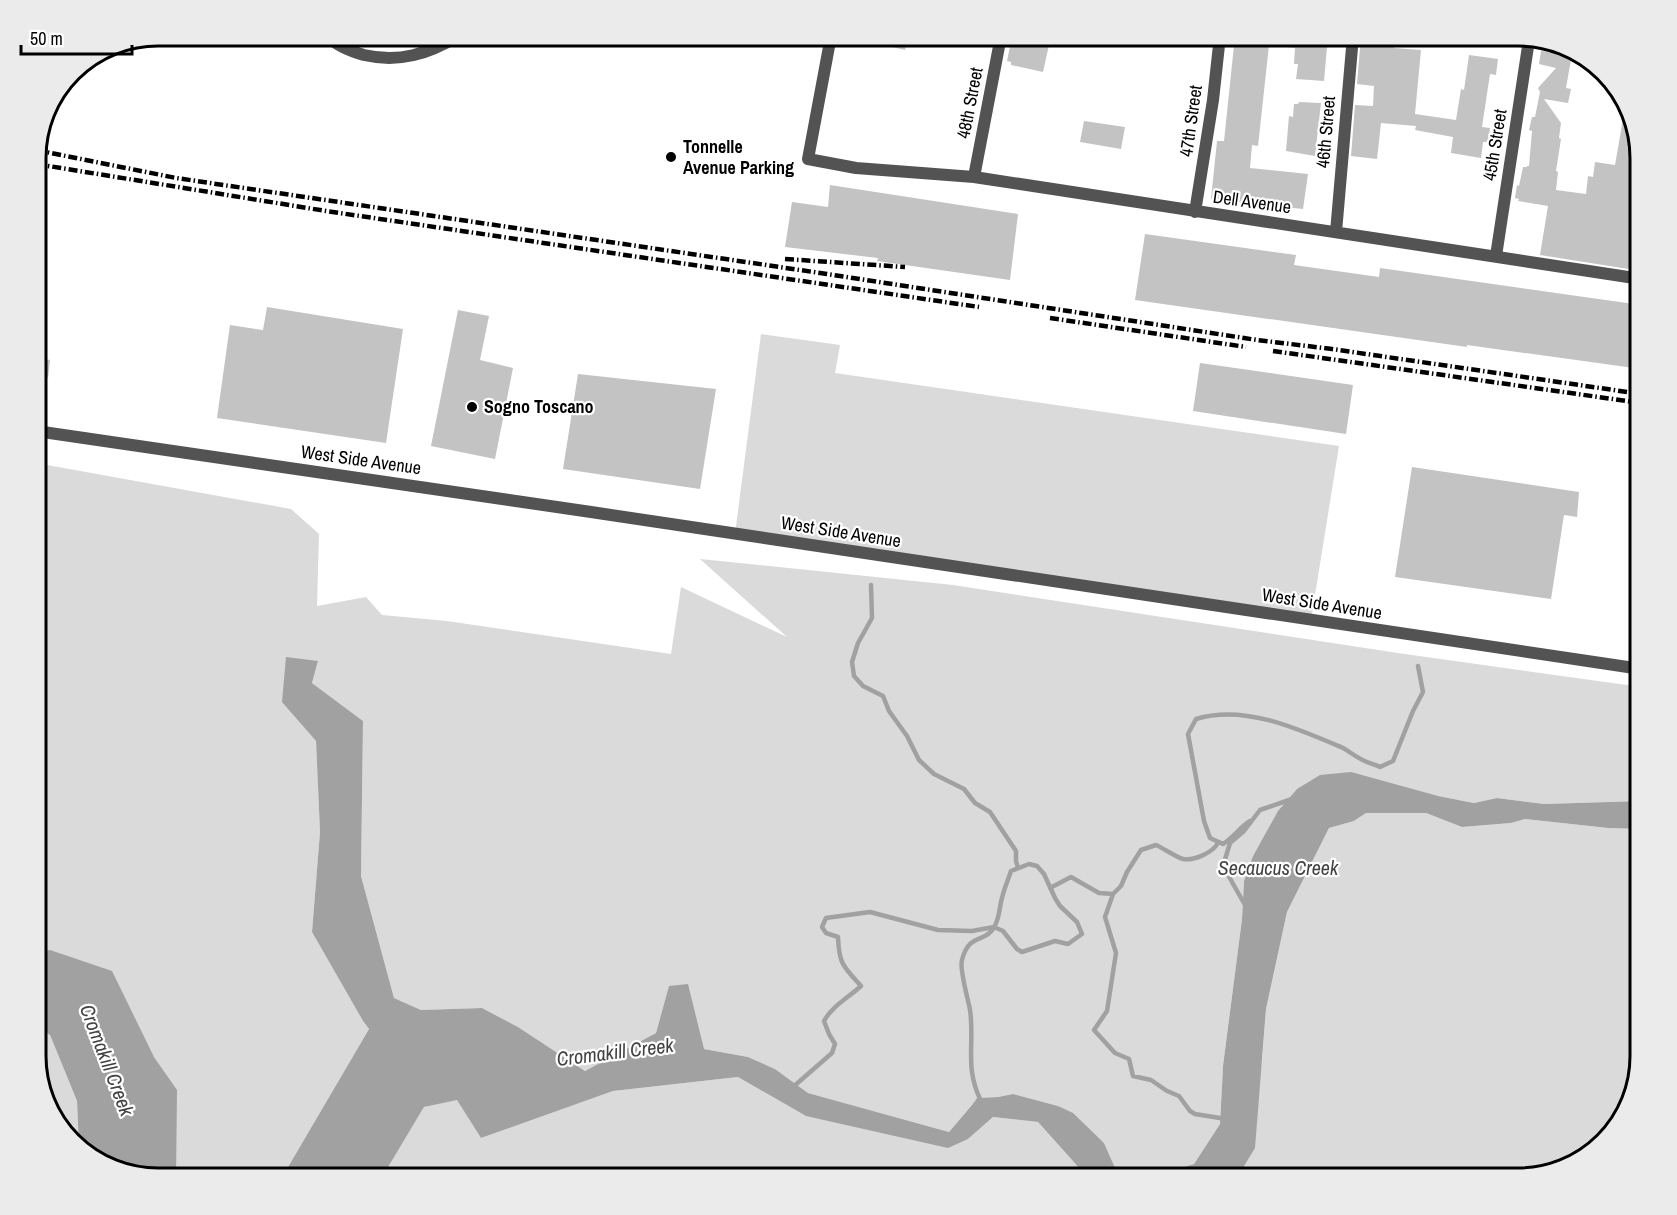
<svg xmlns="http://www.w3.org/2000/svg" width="1677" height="1215" font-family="'Archivo Narrow',sans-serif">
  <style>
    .green { fill: #dadada }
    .water { fill: #a1a1a1 }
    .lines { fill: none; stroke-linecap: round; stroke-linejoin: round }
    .stream { stroke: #a1a1a1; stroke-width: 4.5 }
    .building { fill: #c3c3c3 }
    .minor { stroke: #535353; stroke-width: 12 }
    .tertiary { stroke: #535353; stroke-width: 12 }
    .tram { stroke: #000; stroke-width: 1.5 }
    .rail { stroke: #000; stroke-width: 4.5; stroke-dasharray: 9 3 1.5 3; stroke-linecap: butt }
    .poi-dot { fill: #000; stroke: #fff; stroke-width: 2 }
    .labels { text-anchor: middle; stroke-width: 4.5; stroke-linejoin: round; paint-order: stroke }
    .street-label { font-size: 18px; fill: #000; stroke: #fff }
    .poi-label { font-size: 18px; font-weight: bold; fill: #000; stroke: #fff; text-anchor: start }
    .water-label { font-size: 20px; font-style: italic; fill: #424242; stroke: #fff }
    .rim { fill: none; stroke: #000; stroke-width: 3 }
  </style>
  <rect width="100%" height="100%" fill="#fff"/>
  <!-- green -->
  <path class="green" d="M 761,334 L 840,345 L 835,373 L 1339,446 L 1311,620 L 735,534 Z
    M 36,463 L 291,509 L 319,534 L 317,606 L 366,597 L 382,615 L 447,621 L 671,654 L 681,587 L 787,637 L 700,559 L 953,585 L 1398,653 L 1641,687 L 1641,801 L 1544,804 L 1497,798 L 1474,803 L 1438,796 L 1297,789 L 1278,812 L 1253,856 L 1244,881 L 1242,919 L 1223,1066 L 1220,1124 L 1194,1164 L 1145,1179 L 1120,1179 L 1104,1143 L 1058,1106 L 1013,1094 L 998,1097 L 977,1098 L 972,1105 L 949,1132 L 808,1093 L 775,1069 L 748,1057 L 704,1049 L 669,987 L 656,1033 L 585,1071 L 518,1027 L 482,1008 L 421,1010 L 394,998 L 361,876 L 363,721 L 312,683 L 318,662 L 282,701 L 316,741 L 320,832 L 312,932 L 363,1021 L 369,1029 L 281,1179 L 176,1179 L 176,1090 L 154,1057 L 50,950 L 36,951 Z
    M 1366,813 L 1426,813 L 1462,827 L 1511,823 L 1525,819 L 1608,828 L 1641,829 L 1641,1057 L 1616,1131 L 1573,1166 L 1518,1179 L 1229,1179 L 1241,1171 L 1262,1062 L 1266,1009 L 1287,912 L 1329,828 L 1354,821 Z
    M 36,1026 L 50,1035 L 77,1101 L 79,1148 L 52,1117 L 36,1064 Z
    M 738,1077 L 806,1116 L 968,1139 L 993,1117 L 1038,1122 L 1089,1179 L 381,1179 L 424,1107 L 457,1099 L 481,1138 L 613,1091 Z"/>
  <!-- water -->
  <path class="water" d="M 286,657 L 318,661 L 312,683 L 363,721 L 361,876 L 394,998 L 421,1010 L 482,1008 L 518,1027 L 585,1071 L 656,1033 L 669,986 L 688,984 L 704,1049 L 748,1057 L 775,1069 L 808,1093 L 949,1132 L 972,1105 L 977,1098 L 998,1097 L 1013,1094 L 1058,1106 L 1073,1113 L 1104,1143 L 1120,1179 L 1089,1179 L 1038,1122 L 993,1117 L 968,1139 L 948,1148 L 806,1116 L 738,1077 L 613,1091 L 481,1138 L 457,1100 L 424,1107 L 381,1179 L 281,1179 L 369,1029 L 363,1021 L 312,932 L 320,832 L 316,741 L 282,702 Z
    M 1351,772 L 1438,796 L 1474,803 L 1497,798 L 1544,804 L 1641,801 L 1641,829 L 1608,828 L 1525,819 L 1511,823 L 1462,827 L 1426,813 L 1366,813 L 1354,821 L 1329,828 L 1287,912 L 1266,1009 L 1255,1148 L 1241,1171 L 1229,1179 L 1145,1179 L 1194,1164 L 1220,1124 L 1223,1066 L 1242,919 L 1244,881 L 1253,856 L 1278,811 L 1297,789 L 1320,775 Z
    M 50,950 L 112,971 L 154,1057 L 177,1090 L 176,1179 L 158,1179 L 84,1154 L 79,1148 L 77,1101 L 50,1035 L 36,1026 L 36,951 Z"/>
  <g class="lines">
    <!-- stream -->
    <path class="stream" d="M 871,585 L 872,618 L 858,643 L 852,662 L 854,676 L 863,686 L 883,696 L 889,711 L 907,736 L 919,760 L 934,774 L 964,789 L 975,803 L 990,812 L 1016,851 L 1016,861 L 1018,868
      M 1250,821 C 1239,828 1234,837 1223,844 L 1210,838 L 1204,821 L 1188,734 L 1196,719 C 1244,704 1299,729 1343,748 C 1349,751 1353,755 1359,758 C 1365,762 1373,764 1380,767 L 1393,761 L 1413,711 L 1423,692 L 1418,666
      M 1050,888 L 1071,877 L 1099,893 L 1113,894 L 1105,917 L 1116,953 L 1107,1011 L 1094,1030 L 1115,1053 L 1129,1059 L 1133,1076 L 1151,1080 L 1167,1091 L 1179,1096 L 1190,1111 L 1195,1114 L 1226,1119
      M 1113,894 L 1121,886 L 1127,872 L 1141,850 L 1156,845 C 1163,848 1176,857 1183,859 C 1195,861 1213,852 1218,843
      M 1245,905 L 1223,866 L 1230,843 L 1244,831 L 1260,810 L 1292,799
      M 793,1087 L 832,1053 L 835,1044 L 829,1034 L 824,1021 C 832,1006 848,998 861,986 C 843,966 839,964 838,937 L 826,933 L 822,927 L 826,918 L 870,912 L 938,930 L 972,931 L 994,927 L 1003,931 L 1017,949 L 1022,952 L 1055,941 L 1068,944 L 1082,934 L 1077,922 L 1060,906 L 1055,898 L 1044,874 L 1037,866 L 1029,864 L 1011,871 C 1008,880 1004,889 1002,898 C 999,908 1000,919 993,929 C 984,943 969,933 962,960 C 959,969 968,998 970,1010 C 975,1043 964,1067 981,1101"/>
  </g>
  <!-- building -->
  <path class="building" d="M 865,36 L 908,36 L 905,50 L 865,41 Z
    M 1012,36 L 1051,36 L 1043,72 L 1011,65 L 1011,62 L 1007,61 Z
    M 1235,36 L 1328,36 L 1324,81 L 1296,79 L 1298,64 L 1294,64 L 1295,48 L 1269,45 L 1258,146 L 1252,145 L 1250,168 L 1308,174 L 1303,209 L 1211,199 L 1217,141 L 1224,141 Z
    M 1361,36 L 1395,36 L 1394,48 L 1421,50 L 1415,114 L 1456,120 L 1461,89 L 1464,90 L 1469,55 L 1498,59 L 1496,75 L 1490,74 L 1482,127 L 1490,128 L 1488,142 L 1483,142 L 1481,158 L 1451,153 L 1453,137 L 1415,130 L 1416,126 L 1381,123 L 1377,159 L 1351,156 L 1355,105 L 1373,106 L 1374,86 L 1357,84 Z
    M 1541,51 L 1572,54 L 1566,88 L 1571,89 L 1568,103 L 1544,99 L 1561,123 L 1559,138 L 1561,139 L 1556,171 L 1558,172 L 1556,190 L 1586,194 L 1588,176 L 1593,177 L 1595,162 L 1615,165 L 1626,102 L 1628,104 L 1641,158 L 1641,271 L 1540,255 L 1548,206 L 1518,201 L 1519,199 L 1515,198 L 1517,185 L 1519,186 L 1523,167 L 1527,167 L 1527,166 L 1529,166 L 1532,131 L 1529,130 L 1532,117 L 1535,117 L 1540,92 L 1538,88 L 1556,68 L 1539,64 Z
    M 1299,102 L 1321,103 L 1315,156 L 1286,151 L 1289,116 L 1293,117 L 1294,104 L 1298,104 Z
    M 1084,121 L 1125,127 L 1121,149 L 1080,142 Z
    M 830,185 L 1018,214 L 1010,280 L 877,261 L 878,258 L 785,247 L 792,202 L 828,207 Z
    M 1145,234 L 1296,255 L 1294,265 L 1379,277 L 1380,268 L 1641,305 L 1641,369 L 1467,345 L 1467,347 L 1135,300 Z
    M 267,307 L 403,329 L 386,443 L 217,418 L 230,325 L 263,330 Z
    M 458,310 L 489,316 L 480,360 L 513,368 L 495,459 L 431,446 Z
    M 36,357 L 50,360 L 48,378 L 36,377 Z
    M 1200,363 L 1353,385 L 1346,434 L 1193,411 Z
    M 578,374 L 716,389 L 700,489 L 563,469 Z
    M 1412,467 L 1579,492 L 1577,517 L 1564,515 L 1551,599 L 1395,577 Z"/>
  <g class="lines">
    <!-- minor -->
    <path class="minor" d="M 327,36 C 337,46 350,51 364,55 C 399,63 428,54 458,36
      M 831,36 L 808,159 L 856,168 L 974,177 L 1641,279
      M 974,177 L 1001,36
      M 1195,212 L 1213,100 L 1220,36
      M 1336,232 L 1353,36
      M 1496,256 L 1529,40"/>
    <!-- tertiary -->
    <path class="tertiary" d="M 36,431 L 591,512 L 1641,669"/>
    <!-- tram -->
    <path class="tram" d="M 356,36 C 377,43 395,43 417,36"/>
    <!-- rail -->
    <path class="rail" d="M 36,150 L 176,178 L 827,274 L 1257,340 L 1332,349 L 1641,394
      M 36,164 L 326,211 L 979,307
      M 785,259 L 905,267
      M 1050,318 L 1246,347
      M 1273,351 L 1641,403"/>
  </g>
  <!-- markers -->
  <g class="poi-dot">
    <circle cx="671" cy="157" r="6"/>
    <circle cx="472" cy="407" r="6"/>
  </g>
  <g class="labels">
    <!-- street labels -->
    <g class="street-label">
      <text transform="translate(970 103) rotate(-79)" y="6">48th Street</text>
      <text transform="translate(1191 121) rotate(-82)" y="6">47th Street</text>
      <text transform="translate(1326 132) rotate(-85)" y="6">46th Street</text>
      <text transform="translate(1495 145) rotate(-81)" y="6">45th Street</text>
      <text transform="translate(1252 202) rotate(8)" y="6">Dell Avenue</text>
      <text transform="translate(361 460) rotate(8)" y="6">West Side Avenue</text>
      <text transform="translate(841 532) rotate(9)" y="6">West Side Avenue</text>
      <text transform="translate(1322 604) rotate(9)" y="6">West Side Avenue</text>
    </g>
    <!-- poi labels -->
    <g class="poi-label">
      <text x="683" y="153">Tonnelle<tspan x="683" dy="21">Avenue Parking</tspan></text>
      <text x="484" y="413">Sogno Toscano</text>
    </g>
    <!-- water labels -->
    <g class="water-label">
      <text x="1278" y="875">Secaucus Creek</text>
      <text transform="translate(615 1052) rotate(-7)" y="7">Cromakill Creek</text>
      <text transform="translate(107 1060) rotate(69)" y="7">Cromakill Creek</text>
    </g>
  </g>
  <!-- crop -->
  <path d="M0 0H1677V1215H0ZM158 46H1518A112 112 0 0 1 1630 158V1056A112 112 0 0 1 1518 1168H158A112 112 0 0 1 46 1056V158A112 112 0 0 1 158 46Z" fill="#ebebeb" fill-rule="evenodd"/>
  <path class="rim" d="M158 46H1518A112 112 0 0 1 1630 158V1056A112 112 0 0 1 1518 1168H158A112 112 0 0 1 46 1056V158A112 112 0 0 1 158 46Z"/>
  <!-- scale -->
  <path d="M21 45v9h111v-9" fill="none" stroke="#000000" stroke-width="3"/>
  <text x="30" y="45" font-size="18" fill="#000000" stroke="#ffffff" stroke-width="4.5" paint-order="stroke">50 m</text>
</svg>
